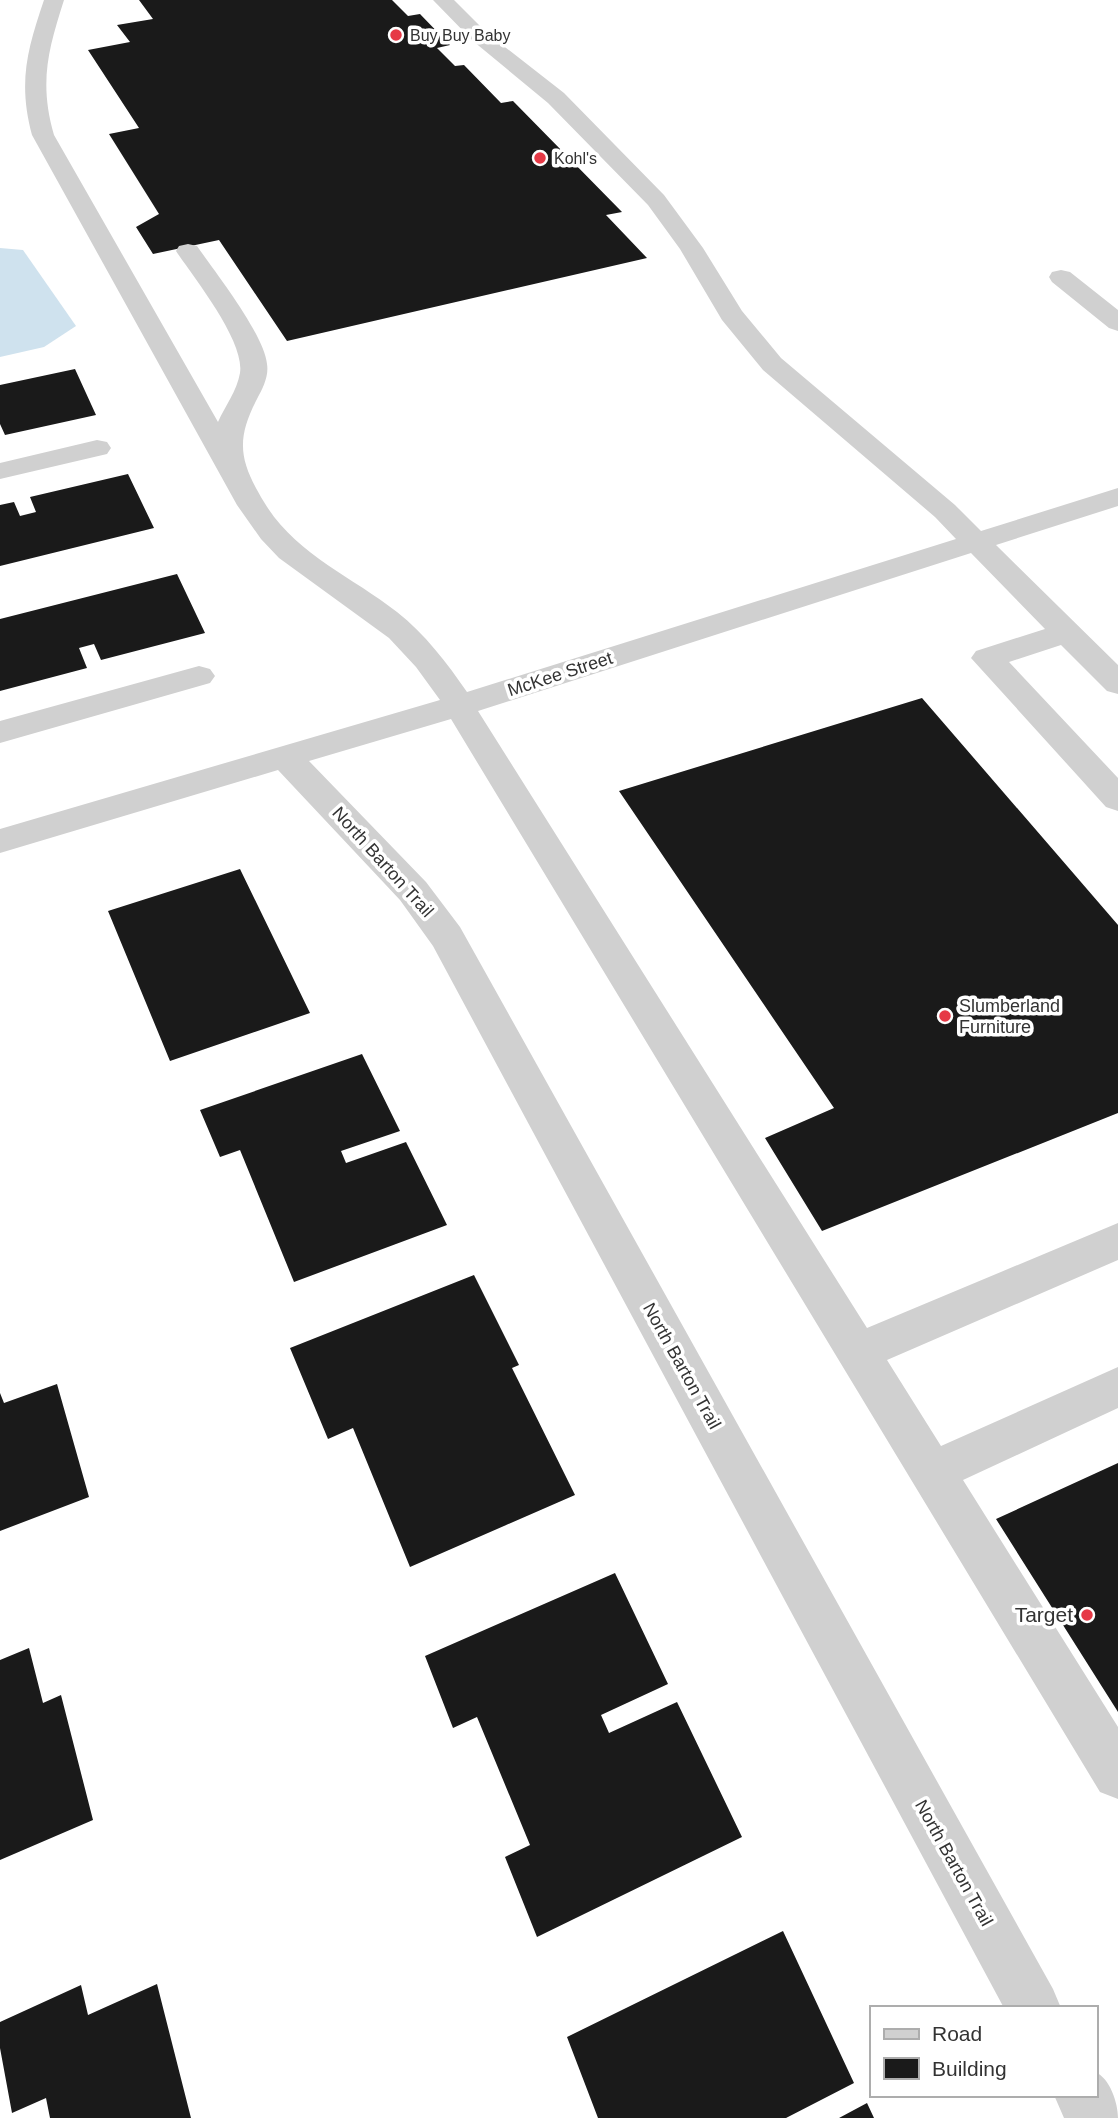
<svg xmlns="http://www.w3.org/2000/svg" width="1118" height="2118" font-family="Arial,sans-serif">
  <style>
    .water { fill: #cfe2ee }
    .building { fill: #1a1a1a }
    .lines { fill: none; stroke-linecap: round; stroke-linejoin: round }
    .minor { fill: #d0d0d0; fill-rule: evenodd }
    .poi-dot { fill: #e63946; stroke: #fff; stroke-width: 2.5 }
    .labels { text-anchor: middle; stroke-width: 7; stroke-linejoin: round; paint-order: stroke }
    .far-poi-label { font-size: 16px; fill: #333; stroke: #fff; text-anchor: start }
    .street-label { font-size: 18px; fill: #333; stroke: #fff }
    .poi-label { font-size: 18px; fill: #333; stroke: #fff; text-anchor: start }
    .near-poi-label { font-size: 21px; fill: #333; stroke: #fff; text-anchor: end }
  </style>
  <rect width="100%" height="100%" fill="#fff"/>
  <!-- water -->
  <path class="water" d="M 0,248 L 23,250 L 76,326 L 44,347 L 0,357 Z"/>
  <!-- building -->
  <path class="building" d="M 139,0 L 392,0 L 408,16 L 420,14 L 450,45 L 437,48 L 455,66 L 464,65 L 501,103 L 513,101 L 622,212 L 606,215 L 647,258 L 287,341 L 219,240 L 153,254 L 136,227 L 159,214 L 109,134 L 139,128 L 88,50 L 130,42 L 117,25 L 153,19 Z
    M 75,369 L 96,415 L 5,435 L 0,424 L 0,385 Z
    M 128,474 L 154,528 L 0,566 L 0,505 L 14,502 L 20,516 L 36,512 L 30,497 Z
    M 177,574 L 205,633 L 101,660 L 94,644 L 79,648 L 87,668 L 0,691 L 0,619 Z
    M 922,698 L 1118,925 L 1118,1113 L 822,1231 L 765,1138 L 834,1108 L 619,791 Z
    M 240,869 L 310,1013 L 170,1061 L 108,911 Z
    M 362,1054 L 400,1131 L 341,1151 L 346,1163 L 406,1142 L 447,1225 L 294,1282 L 240,1150 L 220,1157 L 200,1110 Z
    M 474,1275 L 519,1365 L 512,1368 L 575,1495 L 410,1567 L 353,1428 L 328,1439 L 290,1348 Z
    M 57,1384 L 89,1497 L 0,1531 L 0,1393 L 4,1403 Z
    M 1118,1463 L 1118,1712 L 996,1519 Z
    M 615,1573 L 668,1684 L 601,1715 L 609,1733 L 677,1702 L 742,1837 L 537,1937 L 505,1857 L 530,1845 L 477,1717 L 453,1728 L 425,1656 Z
    M 29,1648 L 43,1703 L 61,1695 L 93,1820 L 0,1860 L 0,1660 Z
    M 783,1931 L 854,2083 L 786,2118 L 598,2118 L 567,2037 Z
    M 157,1984 L 191,2118 L 50,2118 L 46,2098 L 12,2113 L 0,2048 L 0,2022 L 81,1985 L 88,2015 Z
    M 867,2103 L 874,2118 L 839,2118 Z"/>
  <g class="lines">
    <!-- minor -->
    <path class="minor" d="M 44,0 L 64,0 C 48,50 39,83 54,135 L 218,422 C 225,406 237,391 240,373 C 245,341 194,278 176,251 L 179,246 L 188,244 L 197,246 C 215,272 264,334 267,364 C 269,376 263,388 257,399 C 235,441 240,462 264,502 C 295,554 351,576 397,612 C 425,634 447,663 467,692 L 956,539 L 935,517 L 763,370 L 722,320 L 680,249 L 648,205 L 548,103 L 473,41 L 433,0 L 454,0 L 487,33 L 564,93 L 664,195 L 703,248 L 742,311 L 781,358 L 955,505 L 981,531 L 1118,488 L 1118,506 L 996,545 L 1118,665 L 1118,694 L 1107,691 L 1061,645 L 1009,662 L 1118,778 L 1118,811 L 1106,807 L 971,658 L 976,651 L 1045,629 L 971,553 L 478,711 L 867,1328 L 1118,1223 L 1118,1260 L 887,1360 L 941,1446 L 1118,1367 L 1118,1408 L 963,1480 L 1118,1727 L 1118,1799 L 1100,1792 L 451,719 L 309,761 L 426,882 L 460,927 L 1053,1989 L 1061,2008 L 1004,2008 L 433,946 L 400,900 L 278,770 L 0,853 L 0,829 L 440,700 L 416,667 L 389,638 L 279,558 L 261,539 L 237,505 L 32,135 C 18,83 27,50 44,0 Z
      M 1061,270 L 1070,272 L 1118,310 L 1118,331 L 1109,328 L 1052,282 L 1049,277 L 1052,272 Z
      M 97,440 L 107,442 L 111,448 L 107,454 L 0,479 L 0,463 Z
      M 199,666 L 210,669 L 215,676 L 210,683 L 0,743 L 0,721 Z
      M 1095,2072 C 1110,2078 1118,2103 1118,2118 L 1064,2118 L 1054,2095 L 1095,2095 Z"/>
  </g>
  <!-- markers -->
  <g class="poi-dot">
    <circle cx="396" cy="35" r="7"/>
    <circle cx="540" cy="158" r="7"/>
    <circle cx="945" cy="1016" r="7"/>
    <circle cx="1087" cy="1615" r="7"/>
  </g>
  <g class="labels">
    <!-- far-poi labels -->
    <g class="far-poi-label">
      <text x="410" y="41">Buy Buy Baby</text>
      <text x="554" y="164">Kohl's</text>
    </g>
    <!-- street labels -->
    <g class="street-label">
      <text transform="translate(560 674) rotate(-18)" y="6">McKee Street</text>
      <text transform="translate(383 862) rotate(48)" y="6">North Barton Trail</text>
      <text transform="translate(682 1366) rotate(61)" y="6">North Barton Trail</text>
      <text transform="translate(954 1863) rotate(61)" y="6">North Barton Trail</text>
    </g>
    <!-- poi labels -->
    <g class="poi-label">
      <text x="959" y="1012">Slumberland<tspan x="959" dy="21">Furniture</tspan></text>
    </g>
    <!-- near-poi labels -->
    <g class="near-poi-label">
      <text x="1073" y="1622">Target</text>
    </g>
  </g>
  <!-- legend -->
  <rect x="870" y="2006" width="228" height="91" fill="#ffffff" stroke="#adadad" stroke-width="2"/>
  <rect x="884" y="2029" width="35" height="10" fill="#d0d0d0" stroke="#adadad" stroke-width="2"/>
  <text x="932" y="2041" font-size="21" fill="#333333">Road</text>
  <rect x="884" y="2058" width="35" height="21" fill="#1a1a1a" stroke="#adadad" stroke-width="2"/>
  <text x="932" y="2076" font-size="21" fill="#333333">Building</text>
</svg>
